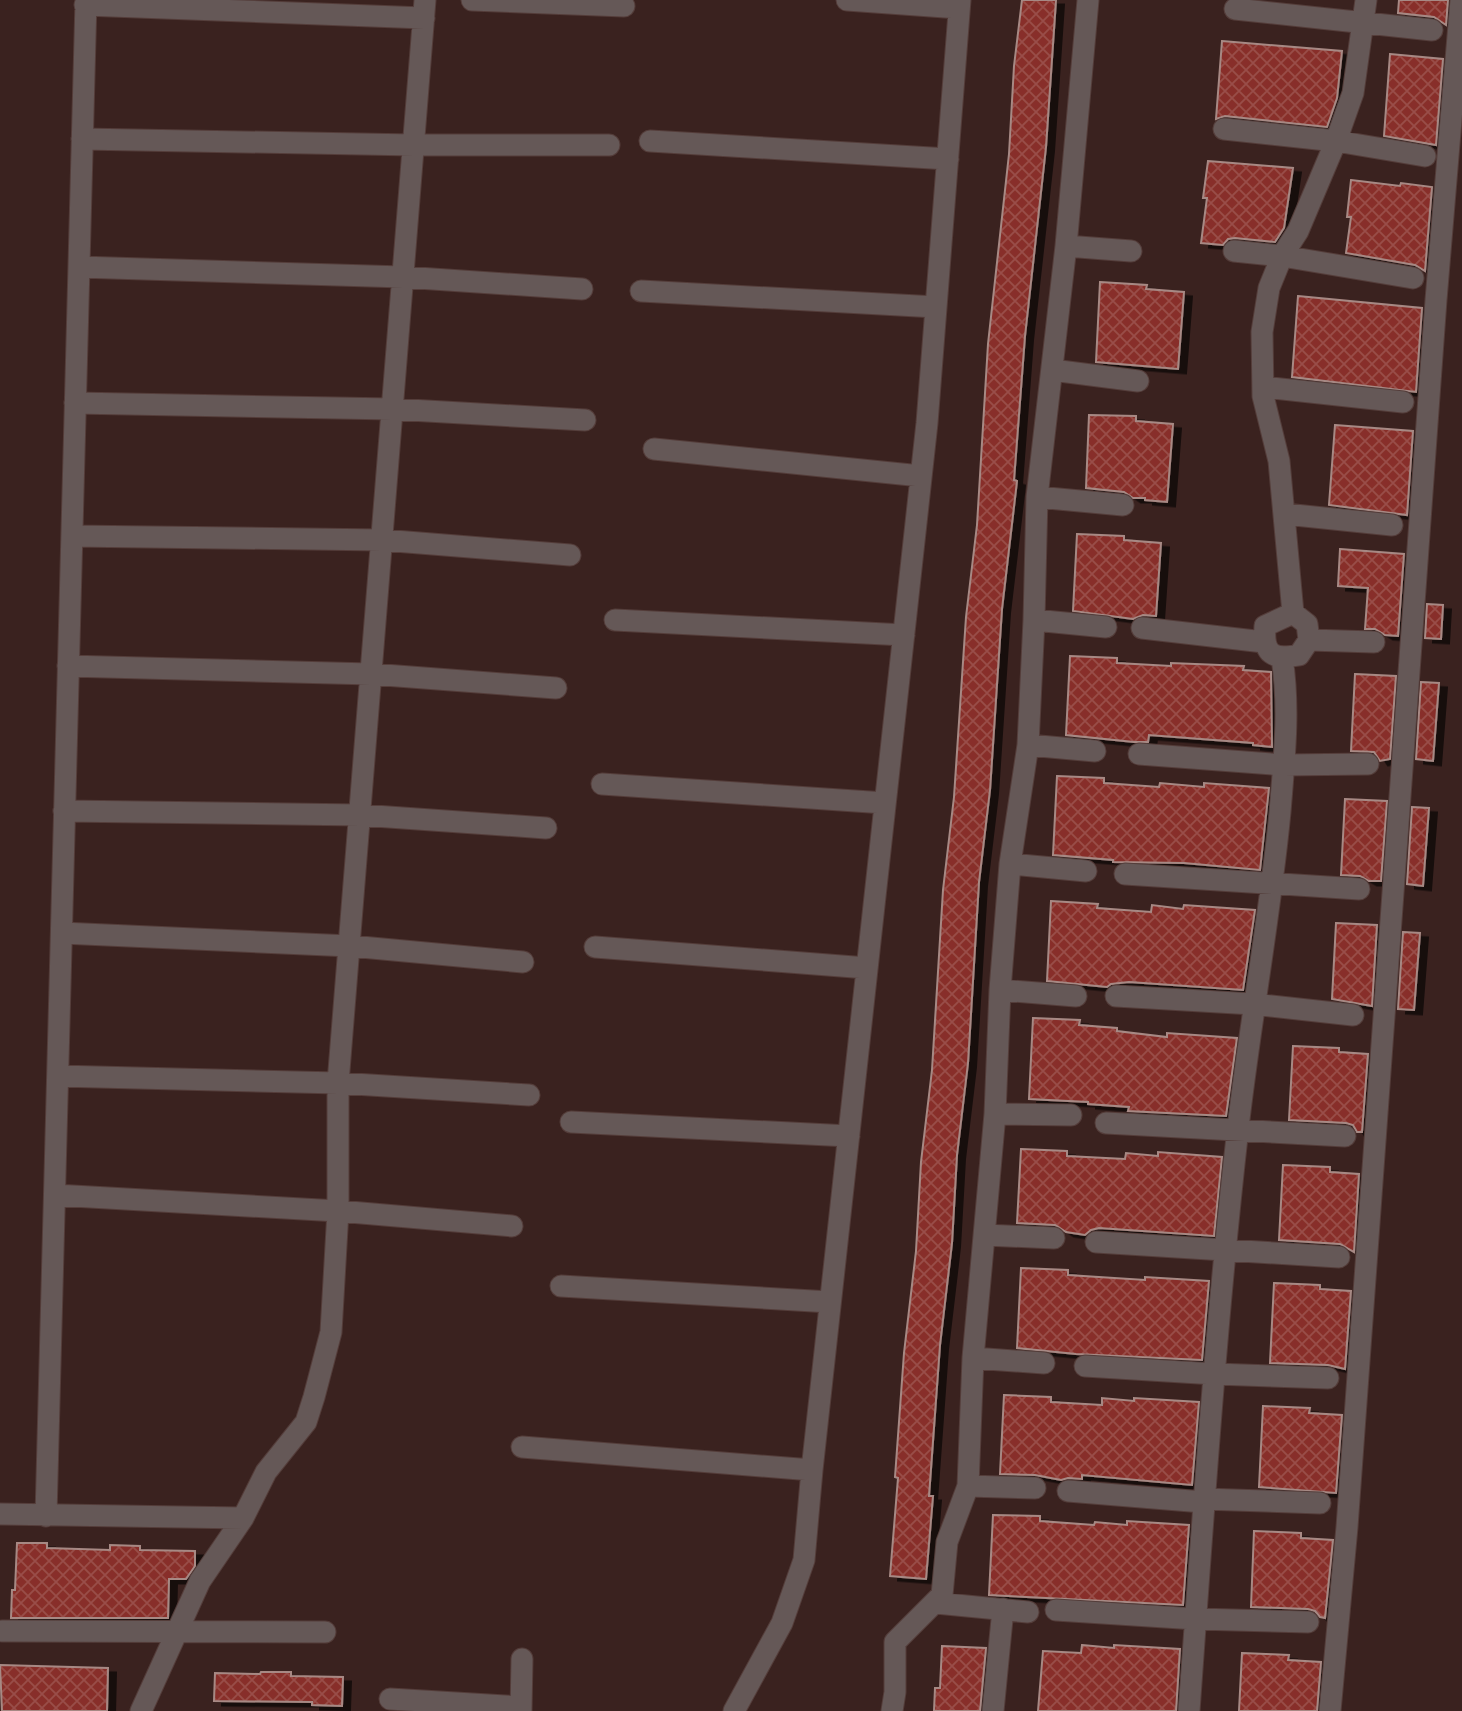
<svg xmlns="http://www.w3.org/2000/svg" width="1462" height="1711" font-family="'PT Sans',sans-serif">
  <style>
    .building { fill: url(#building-cross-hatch); stroke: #a78984; stroke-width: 2; filter: url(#shadow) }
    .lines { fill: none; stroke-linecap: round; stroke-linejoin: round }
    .minor-casing { stroke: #543d3a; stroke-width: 23 }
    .minor { stroke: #655857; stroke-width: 21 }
  </style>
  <defs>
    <pattern id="building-cross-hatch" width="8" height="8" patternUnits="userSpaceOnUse" patternTransform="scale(1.75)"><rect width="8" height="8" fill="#882f29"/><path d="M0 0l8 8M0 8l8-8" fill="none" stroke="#994d48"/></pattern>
    <filter id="shadow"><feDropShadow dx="8" dy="4.5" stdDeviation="0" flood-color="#0009"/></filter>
  </defs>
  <rect width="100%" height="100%" fill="#3a221f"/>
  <!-- building -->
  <path class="building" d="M 1022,0 L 1056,0 L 1046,147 L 1025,336 L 1014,480 L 1017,481 L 1002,609 L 990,790 L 979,882 L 968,1063 L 957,1155 L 952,1243 L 940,1345 L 929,1496 L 933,1496 L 926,1579 L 890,1576 L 898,1478 L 895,1477 L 904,1353 L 916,1251 L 921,1162 L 932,1070 L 943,890 L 954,797 L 966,617 L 977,525 L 988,344 L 1009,154 L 1014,66 Z
    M 1399,0 L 1448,0 L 1446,25 L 1434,17 L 1398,13 Z
    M 1222,41 L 1342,51 L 1337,98 L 1327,127 L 1225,116 L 1216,119 Z
    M 1390,54 L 1443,59 L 1436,145 L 1384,136 Z
    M 1208,161 L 1293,168 L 1284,228 L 1275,242 L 1235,238 L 1228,239 L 1223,245 L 1201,243 L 1207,198 L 1203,198 Z
    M 1351,180 L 1400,186 L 1401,183 L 1432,187 L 1425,271 L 1415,265 L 1346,253 L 1351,217 L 1347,217 Z
    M 1100,282 L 1147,285 L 1146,289 L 1184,292 L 1178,369 L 1096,362 Z
    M 1298,296 L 1422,308 L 1416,392 L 1292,377 Z
    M 1089,415 L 1136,416 L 1136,421 L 1173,424 L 1167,502 L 1145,500 L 1145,498 L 1133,498 L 1124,492 L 1086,488 Z
    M 1335,425 L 1413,431 L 1407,515 L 1329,505 Z
    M 1077,534 L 1124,536 L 1124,540 L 1161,543 L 1156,616 L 1143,615 L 1133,619 L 1073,611 Z
    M 1340,549 L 1404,554 L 1398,636 L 1385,635 L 1375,629 L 1365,629 L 1368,588 L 1338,586 Z
    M 1427,604 L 1443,605 L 1441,639 L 1425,638 Z
    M 1070,656 L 1117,658 L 1117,663 L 1171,666 L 1171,663 L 1244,666 L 1243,670 L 1271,672 L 1272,747 L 1253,745 L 1253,743 L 1149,735 L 1148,742 L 1134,742 L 1066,735 Z
    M 1355,674 L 1396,676 L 1390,759 L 1380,761 L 1374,752 L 1351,751 Z
    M 1421,682 L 1439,683 L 1433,761 L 1416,759 Z
    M 1057,776 L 1104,778 L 1104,783 L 1159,787 L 1160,783 L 1204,787 L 1204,783 L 1269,788 L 1260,870 L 1184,863 L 1113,862 L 1113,860 L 1053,855 Z
    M 1345,799 L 1387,801 L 1381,881 L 1369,881 L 1360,876 L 1341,875 Z
    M 1412,807 L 1429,808 L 1423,886 L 1407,884 Z
    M 1051,901 L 1098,904 L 1097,908 L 1151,912 L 1152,905 L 1183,909 L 1184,905 L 1255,910 L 1243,990 L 1129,982 L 1111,984 L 1107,987 L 1047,981 Z
    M 1336,923 L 1377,925 L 1372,1006 L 1332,999 Z
    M 1403,932 L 1420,933 L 1414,1010 L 1398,1009 Z
    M 1033,1018 L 1080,1020 L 1079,1025 L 1117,1028 L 1117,1031 L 1167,1037 L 1167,1033 L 1237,1038 L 1226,1116 L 1128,1111 L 1129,1107 L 1088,1104 L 1088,1102 L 1029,1099 Z
    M 1293,1046 L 1339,1048 L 1339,1052 L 1368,1054 L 1362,1132 L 1357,1132 L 1353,1125 L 1346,1123 L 1289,1120 Z
    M 1021,1149 L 1067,1151 L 1067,1156 L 1125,1159 L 1126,1153 L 1158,1156 L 1158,1152 L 1222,1157 L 1214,1236 L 1099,1228 L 1091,1230 L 1085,1235 L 1066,1232 L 1055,1225 L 1017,1223 Z
    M 1283,1165 L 1330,1167 L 1330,1172 L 1359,1174 L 1354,1252 L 1340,1244 L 1279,1240 Z
    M 1021,1268 L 1068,1270 L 1068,1275 L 1145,1280 L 1145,1277 L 1209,1281 L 1202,1360 L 1076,1354 L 1017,1348 Z
    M 1274,1283 L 1320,1285 L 1320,1289 L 1351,1291 L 1345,1369 L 1328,1365 L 1270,1363 Z
    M 1004,1395 L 1051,1397 L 1051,1402 L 1102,1405 L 1102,1398 L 1134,1401 L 1134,1398 L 1199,1402 L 1192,1485 L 1082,1475 L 1082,1479 L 1068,1478 L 1061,1480 L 1035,1475 L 1000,1474 Z
    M 1263,1406 L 1310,1408 L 1309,1413 L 1342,1415 L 1336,1493 L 1259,1487 Z
    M 993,1515 L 1040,1516 L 1040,1521 L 1094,1525 L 1095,1522 L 1127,1525 L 1127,1521 L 1189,1525 L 1183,1605 L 989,1595 Z
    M 1254,1531 L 1301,1533 L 1301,1538 L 1333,1540 L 1325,1618 L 1320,1617 L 1315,1611 L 1308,1609 L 1251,1607 Z
    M 17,1543 L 47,1543 L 47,1548 L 110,1550 L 110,1545 L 140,1546 L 140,1550 L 195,1551 L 195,1566 L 186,1579 L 169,1579 L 168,1618 L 11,1618 L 12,1590 L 15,1590 Z
    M 1082,1645 L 1114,1648 L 1114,1645 L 1180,1649 L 1176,1711 L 1038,1711 L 1043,1651 L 1081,1653 Z
    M 942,1646 L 986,1648 L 980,1711 L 934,1711 L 935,1688 L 940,1688 Z
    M 1242,1653 L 1289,1655 L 1288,1660 L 1321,1662 L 1317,1711 L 1239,1711 Z
    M 0,1665 L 108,1668 L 107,1711 L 2,1711 Z
    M 261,1672 L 291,1672 L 291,1676 L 343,1677 L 342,1706 L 312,1705 L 312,1702 L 214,1701 L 215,1673 L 260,1674 Z"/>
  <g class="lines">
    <!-- minor casing -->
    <g class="minor-casing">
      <path id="minor" d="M 472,0 L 624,6
        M 847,0 L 959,8
        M 85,5 L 424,18
        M 1235,9 L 1432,30
        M 1224,129 L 1336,141 L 1425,156
        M 82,139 L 414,145 L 609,145
        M 650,141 L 948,159
        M 1066,246 L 1131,251
        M 1234,251 L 1282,256 L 1413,278
        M 79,267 L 403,277 L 582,289
        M 641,291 L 936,307
        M 1052,370 L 1138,381
        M 1263,387 L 1403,402
        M 75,403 L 392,409 L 585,420
        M 654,449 L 921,476
        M 1037,497 L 1123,505
        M 1285,514 L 1392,525
        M 72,536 L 382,540 L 570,555
        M 1293,613 L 1279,461 L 1263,396 L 1262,332 L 1269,288 L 1282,256 L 1298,231 L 1336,141 L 1353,93 L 1366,0
        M 1293,613 L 1307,624 L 1309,640 L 1299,655 C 1273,660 1263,655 1265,626 Z
        M 615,620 L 904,635
        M 1034,620 L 1106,627
        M 1142,628 L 1264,642
        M 1309,640 L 1374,642
        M 68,666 L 371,674 L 556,688
        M 1028,745 L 1095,751
        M 1139,754 L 1284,765 L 1368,764
        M 602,784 L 885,803
        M 64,811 L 360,815 L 546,828
        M 1010,864 L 1086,871
        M 1125,874 L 1359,889
        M 62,933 L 350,946 L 523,962
        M 595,947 L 867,968
        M 1000,990 L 1076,996
        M 1116,996 L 1253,1004 L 1353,1015
        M 58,1076 L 338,1083 L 529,1095
        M 995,1114 L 1071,1115
        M 571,1122 L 849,1136
        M 1106,1123 L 1345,1136
        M 55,1195 L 338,1211 L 512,1226
        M 985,1235 L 1054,1238
        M 1096,1242 L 1339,1257
        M 561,1286 L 830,1302
        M 973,1358 L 1044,1363
        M 1085,1366 L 1215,1374 L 1328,1378
        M 522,1447 L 812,1470
        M 968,1486 L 1035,1488
        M 1068,1491 L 1203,1502
        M 1203,1499 L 1320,1503
        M 0,1514 L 243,1518
        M 46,1516 L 86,0
        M 936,1603 L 1028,1612
        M 1056,1610 L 1196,1619 L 1308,1622
        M 2,1631 L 325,1632
        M 390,1699 L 521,1707
        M 141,1711 L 200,1581 L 243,1518 L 266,1472 L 306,1422 L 314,1397 L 331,1332 L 338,1211 L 338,1083 L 425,0
        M 521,1711 L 522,1659
        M 734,1711 L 782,1623 L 804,1560 L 812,1470 L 927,423 L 960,0
        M 892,1711 L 895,1692 L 895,1642 L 942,1595 L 947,1542 L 968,1486 L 973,1358 L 995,1114 L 1000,990 L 1010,864 L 1028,745 L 1034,620 L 1037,497 L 1066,246 L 1088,0
        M 993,1711 L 1003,1609
        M 1189,1711 C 1203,1517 1216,1322 1238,1128 C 1250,1022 1270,918 1280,812 C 1284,761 1290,709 1282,658
        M 1330,1711 L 1347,1527 L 1436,300 L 1461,0"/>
    </g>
    <!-- minor -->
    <use href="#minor" class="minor"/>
  </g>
</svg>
